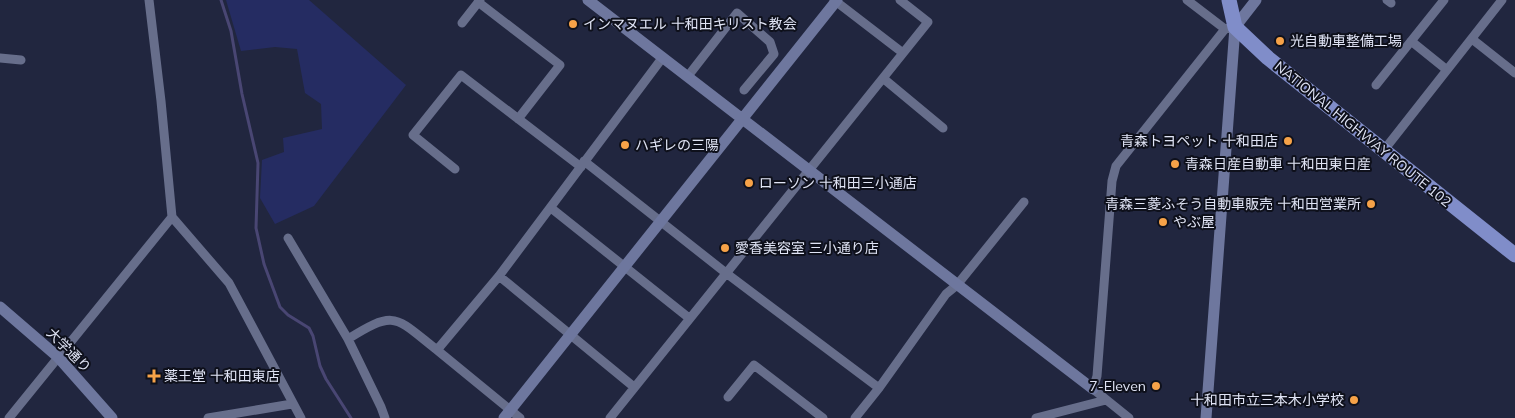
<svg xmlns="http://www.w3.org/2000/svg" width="1515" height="418" font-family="Mulish,'Noto Sans JP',sans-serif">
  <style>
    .green { fill: #252c62 }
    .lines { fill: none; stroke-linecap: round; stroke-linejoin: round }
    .stream { stroke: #494673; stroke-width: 3 }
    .street { stroke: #676e8b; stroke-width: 9 }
    .secondary { stroke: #6e779e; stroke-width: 11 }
    .highway { stroke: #808dc9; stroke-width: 15 }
    .poi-dot { fill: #f6a248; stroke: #0e101b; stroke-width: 2 }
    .labels { text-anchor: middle; stroke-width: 4; stroke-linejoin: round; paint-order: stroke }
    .poi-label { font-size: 14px; fill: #e0e4f5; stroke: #0e101b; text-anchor: start }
    .street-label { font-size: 14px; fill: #e0e4f5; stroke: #0e101b }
  </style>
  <rect width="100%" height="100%" fill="#21263f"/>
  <!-- green -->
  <path class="green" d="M 226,0 L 309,0 L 406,85 L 314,206 L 275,224 L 260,198 L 262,160 L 284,152 L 283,138 L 322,129 L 321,104 L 305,93 L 297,49 L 275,47 L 241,51 Z"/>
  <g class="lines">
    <!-- stream -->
    <path class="stream" d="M 221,0 L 231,31 L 242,94 L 258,163 L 256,228 L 264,264 L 280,307 L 288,315 L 309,328 L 313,336 L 320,366 L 326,379 L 351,418"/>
    <!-- street -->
    <path class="street" d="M 834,0 L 903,53
      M 1187,0 L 1225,29
      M 1387,0 L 1391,3
      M 478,2 L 560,65 L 518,119
      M 462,23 L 480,0
      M 1472,39 L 1515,73
      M 1411,41 L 1447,70
      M 0,58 L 21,60
      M 688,76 L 737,13 L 770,42 L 774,54 L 744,90
      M 884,79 L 943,128
      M 1376,85 L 1444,0
      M 1384,150 L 1502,0
      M 584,161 L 726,273 L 879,388
      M 455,169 L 413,135 L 461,75 L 581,167
      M 551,208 L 689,318
      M 172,217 L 229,283 L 301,418
      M 288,238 L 348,339 L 381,407 L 385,418
      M 499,276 L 634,387
      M 348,339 C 396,309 395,317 437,350
      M 728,397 L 754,365 L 823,418
      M 9,418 L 172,217 L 161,101 L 149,0
      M 208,418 L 292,404
      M 520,418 L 437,350 L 499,276 L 663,57
      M 610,418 L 928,22 L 900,0
      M 855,418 L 879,388 L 946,294 L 957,285 L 1024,202
      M 1036,418 L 1106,400
      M 1129,418 L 1093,389 L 1097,376 L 1112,181 L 1116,166 L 1225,29 L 1235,27"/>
    <!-- secondary -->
    <path class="secondary" d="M 588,0 L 1093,389
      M 0,307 L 58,357 L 112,418
      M 504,418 L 837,0
      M 1206,418 L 1235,27 L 1256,0"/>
    <!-- highway -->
    <path class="highway" d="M 1229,0 L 1235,27 L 1268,58 L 1515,255"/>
  </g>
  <!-- markers -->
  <g class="poi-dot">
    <circle cx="573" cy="24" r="5"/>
    <circle cx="1280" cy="41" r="5"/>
    <circle cx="1288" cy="141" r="5"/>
    <circle cx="625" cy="145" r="5"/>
    <circle cx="1175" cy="164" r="5"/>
    <circle cx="749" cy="183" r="5"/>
    <circle cx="1371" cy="204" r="5"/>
    <circle cx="1163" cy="222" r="5"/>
    <circle cx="725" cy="248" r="5"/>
    <path d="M151.5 368.5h5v5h5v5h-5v5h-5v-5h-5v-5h5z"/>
    <circle cx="1156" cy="386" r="5"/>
    <circle cx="1354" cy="400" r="5"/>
  </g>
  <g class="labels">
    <!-- poi labels -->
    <g class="poi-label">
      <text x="583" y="29">インマヌエル 十和田キリスト教会</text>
      <text x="1290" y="46">光自動車整備工場</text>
      <text x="1278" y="146" text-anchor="end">青森トヨペット 十和田店</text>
      <text x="635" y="150">ハギレの三陽</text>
      <text x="1185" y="169">青森日産自動車 十和田東日産</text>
      <text x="759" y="188">ローソン 十和田三小通店</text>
      <text x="1361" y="209" text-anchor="end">青森三菱ふそう自動車販売 十和田営業所</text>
      <text x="1173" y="227">やぶ屋</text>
      <text x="735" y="253">愛香美容室 三小通り店</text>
      <text x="164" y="381">薬王堂 十和田東店</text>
      <text x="1146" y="391" text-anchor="end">7-Eleven</text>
      <text x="1344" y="405" text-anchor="end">十和田市立三本木小学校</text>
    </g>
    <!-- street labels -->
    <g class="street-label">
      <text transform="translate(1363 134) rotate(39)" y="5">NATIONAL HIGHWAY ROUTE 102</text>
      <text transform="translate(69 350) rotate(45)" y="5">大学通り</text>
    </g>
  </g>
</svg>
